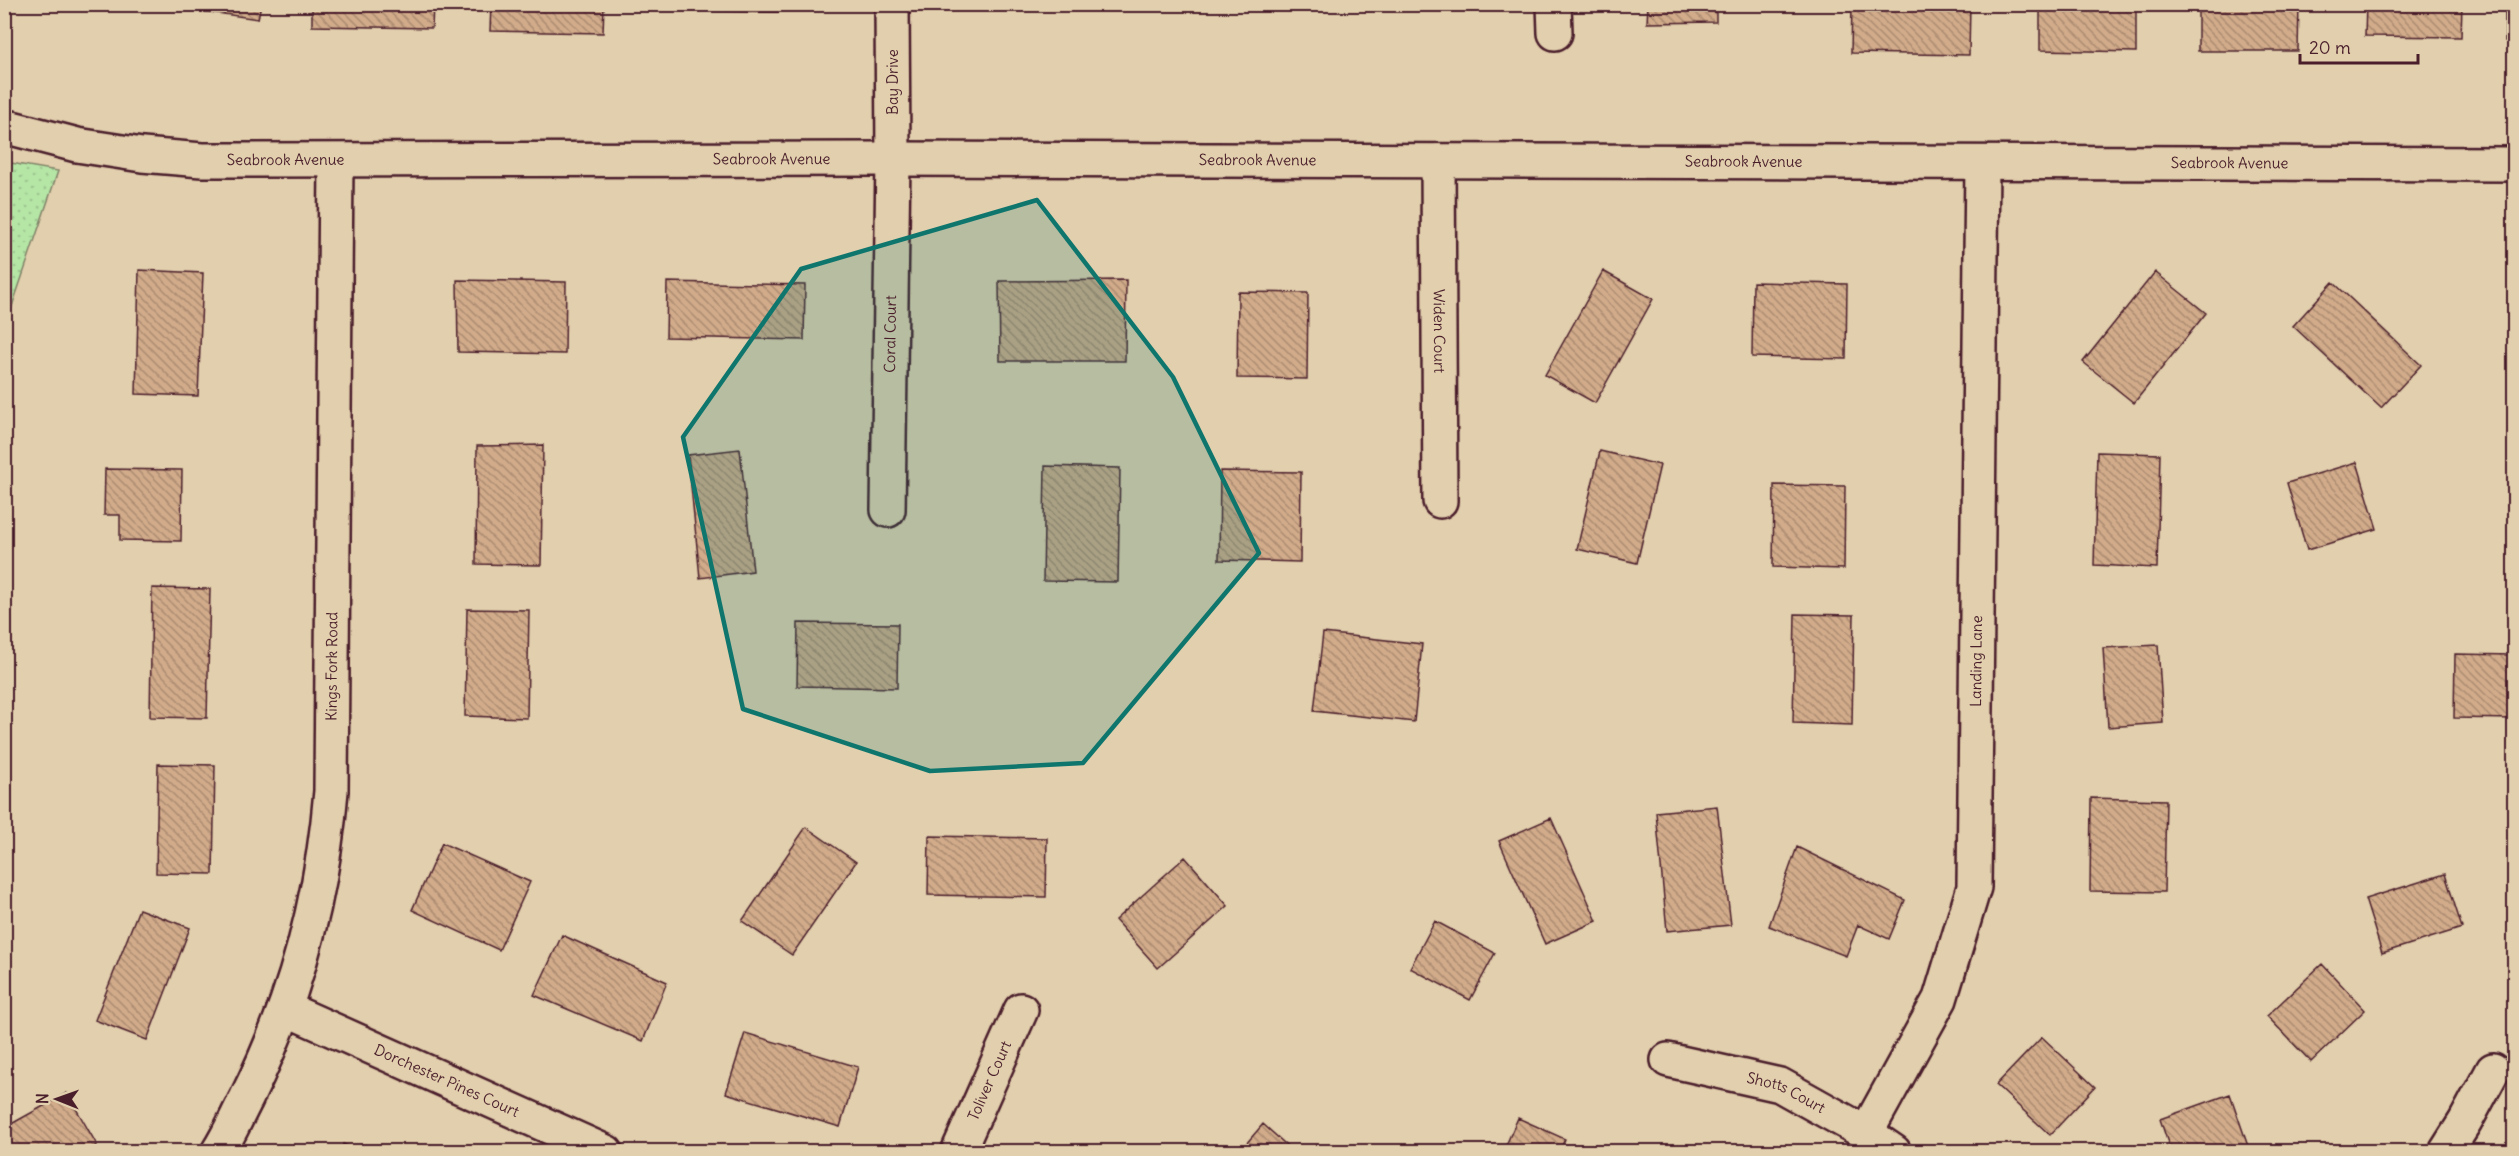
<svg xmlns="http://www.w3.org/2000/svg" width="2519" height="1156" font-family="Delius,sans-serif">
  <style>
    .park { fill: url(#park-dots); stroke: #808268; stroke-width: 1.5 }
    .building { fill: url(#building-back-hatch); stroke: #4a1f2b; stroke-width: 1.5 }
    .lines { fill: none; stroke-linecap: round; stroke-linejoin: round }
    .minor-casing { stroke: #4a1f2b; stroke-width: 38 }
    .minor { stroke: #e2cfad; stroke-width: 33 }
    .marked { fill: #0f766e; fill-opacity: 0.2; stroke: #0f766e; stroke-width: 4.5; stroke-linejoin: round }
    .labels { text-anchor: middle; stroke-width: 6; stroke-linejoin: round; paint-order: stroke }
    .street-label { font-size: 15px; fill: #4a1f2b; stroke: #e2cfad }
  </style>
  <defs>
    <pattern id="park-dots" width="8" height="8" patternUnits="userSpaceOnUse" patternTransform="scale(1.5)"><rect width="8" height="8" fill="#b5e6a6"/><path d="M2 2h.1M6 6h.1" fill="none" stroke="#9dc58f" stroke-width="1.8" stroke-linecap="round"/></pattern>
    <pattern id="building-back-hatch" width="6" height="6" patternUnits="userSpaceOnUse" patternTransform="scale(1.5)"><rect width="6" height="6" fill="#d1ab8a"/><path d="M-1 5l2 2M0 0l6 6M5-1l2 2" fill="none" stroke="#ac8b71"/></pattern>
  </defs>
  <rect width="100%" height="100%" fill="#e2cfad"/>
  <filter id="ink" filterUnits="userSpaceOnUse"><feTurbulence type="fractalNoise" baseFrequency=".0167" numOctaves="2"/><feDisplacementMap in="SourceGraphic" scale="12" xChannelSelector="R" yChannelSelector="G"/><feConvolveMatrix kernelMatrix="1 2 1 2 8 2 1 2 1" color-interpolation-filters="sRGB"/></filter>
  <g filter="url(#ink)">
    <!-- park -->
    <path class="park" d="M 5,162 L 58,171 L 5,327 L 4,162 Z"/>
    <!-- building -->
    <path class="building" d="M 153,4 L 261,4 L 258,19 Z
      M 312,4 L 433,4 L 432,28 L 312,26 Z
      M 491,4 L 604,4 L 603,33 L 490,31 Z
      M 714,4 L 778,4 L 778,12 L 714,11 Z
      M 1648,4 L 1716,4 L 1716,22 L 1647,23 Z
      M 1852,4 L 1970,4 L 1969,55 L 1851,53 Z
      M 2040,4 L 2136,4 L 2136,52 L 2040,50 Z
      M 2198,4 L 2299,4 L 2298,51 L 2198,51 Z
      M 2366,4 L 2462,4 L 2461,37 L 2365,36 Z
      M 2505,4 L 2514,4 L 2514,41 L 2505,41 Z
      M 139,270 L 203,273 L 198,396 L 136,394 Z
      M 1603,271 L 1653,299 L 1595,403 L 1545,375 Z
      M 2155,272 L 2206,313 L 2134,403 L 2083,362 Z
      M 457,280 L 566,282 L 565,354 L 458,352 Z
      M 1126,280 L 1125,361 L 1000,361 L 999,281 Z
      M 667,282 L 805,285 L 804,340 L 666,337 Z
      M 1753,282 L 1847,284 L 1846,359 L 1752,357 Z
      M 2333,282 L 2421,365 L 2381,408 L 2293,326 Z
      M 1238,292 L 1308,293 L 1307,379 L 1237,378 Z
      M 543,445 L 541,565 L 476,564 L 477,446 Z
      M 740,449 L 753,571 L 700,578 L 688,455 Z
      M 1600,451 L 1660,465 L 1637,563 L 1577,549 Z
      M 2097,452 L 2160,454 L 2157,568 L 2094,565 Z
      M 2357,462 L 2377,529 L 2307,550 L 2287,483 Z
      M 1045,466 L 1120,468 L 1118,582 L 1043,581 Z
      M 105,469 L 182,470 L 181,541 L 120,540 L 120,515 L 104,515 Z
      M 1220,471 L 1301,472 L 1300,562 L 1219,560 Z
      M 1774,485 L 1845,486 L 1844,569 L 1773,567 Z
      M 152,588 L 210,589 L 207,718 L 150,717 Z
      M 467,609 L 529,610 L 527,718 L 465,716 Z
      M 1795,614 L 1854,615 L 1852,725 L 1793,723 Z
      M 798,623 L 898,624 L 897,688 L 797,686 Z
      M 1323,633 L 1422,644 L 1414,722 L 1314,711 Z
      M 2158,645 L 2163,723 L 2108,727 L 2103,648 Z
      M 2455,654 L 2514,655 L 2514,719 L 2454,718 Z
      M 158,764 L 215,765 L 213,874 L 156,873 Z
      M 2091,798 L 2166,800 L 2164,892 L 2090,891 Z
      M 1717,806 L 1731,925 L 1667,931 L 1656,812 Z
      M 1551,818 L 1597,921 L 1545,944 L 1499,841 Z
      M 806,827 L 856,862 L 792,955 L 742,921 Z
      M 929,836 L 1047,838 L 1046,897 L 928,895 Z
      M 442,843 L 530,882 L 499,950 L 412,910 Z
      M 1797,847 L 1905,900 L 1889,939 L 1858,925 L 1846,956 L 1769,926 Z
      M 1185,857 L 1228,906 L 1158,968 L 1115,920 Z
      M 2445,874 L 2462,928 L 2382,953 L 2365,899 Z
      M 139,909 L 190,928 L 147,1040 L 95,1020 Z
      M 1435,921 L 1495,953 L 1470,1000 L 1410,968 Z
      M 562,935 L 667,982 L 643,1041 L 534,995 Z
      M 2322,964 L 2365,1010 L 2311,1062 L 2267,1016 Z
      M 745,1033 L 858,1067 L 840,1127 L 726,1093 Z
      M 2042,1037 L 2095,1087 L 2050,1135 L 1996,1085 Z
      M 67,1093 L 97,1145 L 86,1152 L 4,1152 L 4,1128 Z
      M 2230,1094 L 2250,1152 L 2171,1152 L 2160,1119 Z
      M 1518,1118 L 1565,1139 L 1559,1152 L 1503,1152 Z
      M 1263,1124 L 1294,1152 L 1239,1152 Z
      M 343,1144 L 366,1152 L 341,1152 Z"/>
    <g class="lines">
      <!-- minor casing -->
      <g class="minor-casing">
        <g id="minor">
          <path d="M 1554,4 L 1555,33"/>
          <path id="s1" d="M 4,126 L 77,145 L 142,155 L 202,160 L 893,159 L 2514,164"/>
          <path id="s2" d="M 1438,161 L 1440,501"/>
          <path id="s3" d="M 888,510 L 893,159 L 892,4"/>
          <path id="s4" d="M 286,1009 L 606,1152"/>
          <path id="s5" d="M 1668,1060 L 1780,1085 L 1866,1133 L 1894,1152"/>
          <path id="s6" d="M 1866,1133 L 1940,999 L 1974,887 L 1982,163"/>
          <path id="s7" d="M 218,1152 C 229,1135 237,1116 246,1099 C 295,1001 322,900 331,791 L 336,161"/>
          <path id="s8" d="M 958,1152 L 1021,1010"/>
          <path d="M 2446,1152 L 2465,1122 L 2493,1070"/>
        </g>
      </g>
      <!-- minor -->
      <use href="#minor" class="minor"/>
    </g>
  </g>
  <!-- marked area -->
  <path class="marked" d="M 1037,200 L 1173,377 L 1259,553 L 1083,763 L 930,771 L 743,709 L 683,437 L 801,269 Z"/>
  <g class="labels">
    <!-- street labels -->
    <g class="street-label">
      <text transform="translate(893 82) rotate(-90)" y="5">Bay Drive</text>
      <text dy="5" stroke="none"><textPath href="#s1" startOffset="771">Seabrook Avenue</textPath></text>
      <text dy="5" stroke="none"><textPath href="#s1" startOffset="285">Seabrook Avenue</textPath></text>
      <text dy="5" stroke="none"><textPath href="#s1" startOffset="1257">Seabrook Avenue</textPath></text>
      <text dy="5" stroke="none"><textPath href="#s1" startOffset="1743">Seabrook Avenue</textPath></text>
      <text dy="5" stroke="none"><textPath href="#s1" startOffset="2229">Seabrook Avenue</textPath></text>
      <text dy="5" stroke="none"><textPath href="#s2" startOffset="170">Widen Court</textPath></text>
      <text dy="5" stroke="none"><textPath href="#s3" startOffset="176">Coral Court</textPath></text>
      <text dy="5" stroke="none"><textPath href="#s6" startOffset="496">Landing Lane</textPath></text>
      <text dy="5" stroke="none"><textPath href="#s7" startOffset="506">Kings Fork Road</textPath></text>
      <text dy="5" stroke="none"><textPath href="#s4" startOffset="176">Dorchester Pines Court</textPath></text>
      <text dy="5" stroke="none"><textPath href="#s8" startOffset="78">Toliver Court</textPath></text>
      <text dy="5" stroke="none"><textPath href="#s5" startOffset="123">Shotts Court</textPath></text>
    </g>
  </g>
  <!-- margin -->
  <rect width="2519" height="1156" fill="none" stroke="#e2cfad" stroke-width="24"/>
  <rect x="12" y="12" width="2495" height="1132" fill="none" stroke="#4a1f2b" stroke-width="2" filter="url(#ink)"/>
  <!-- north arrow -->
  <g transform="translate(57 1099) rotate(271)" stroke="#e2cfad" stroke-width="4.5" paint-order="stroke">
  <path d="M0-4.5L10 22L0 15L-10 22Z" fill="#4a1f2b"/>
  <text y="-9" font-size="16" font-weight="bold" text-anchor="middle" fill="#4a1f2b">N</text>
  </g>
  <!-- scale -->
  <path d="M2300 54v9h118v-9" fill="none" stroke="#4a1f2b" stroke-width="3"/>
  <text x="2309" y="54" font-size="18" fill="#4a1f2b" stroke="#e2cfad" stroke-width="4.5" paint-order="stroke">20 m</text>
</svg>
